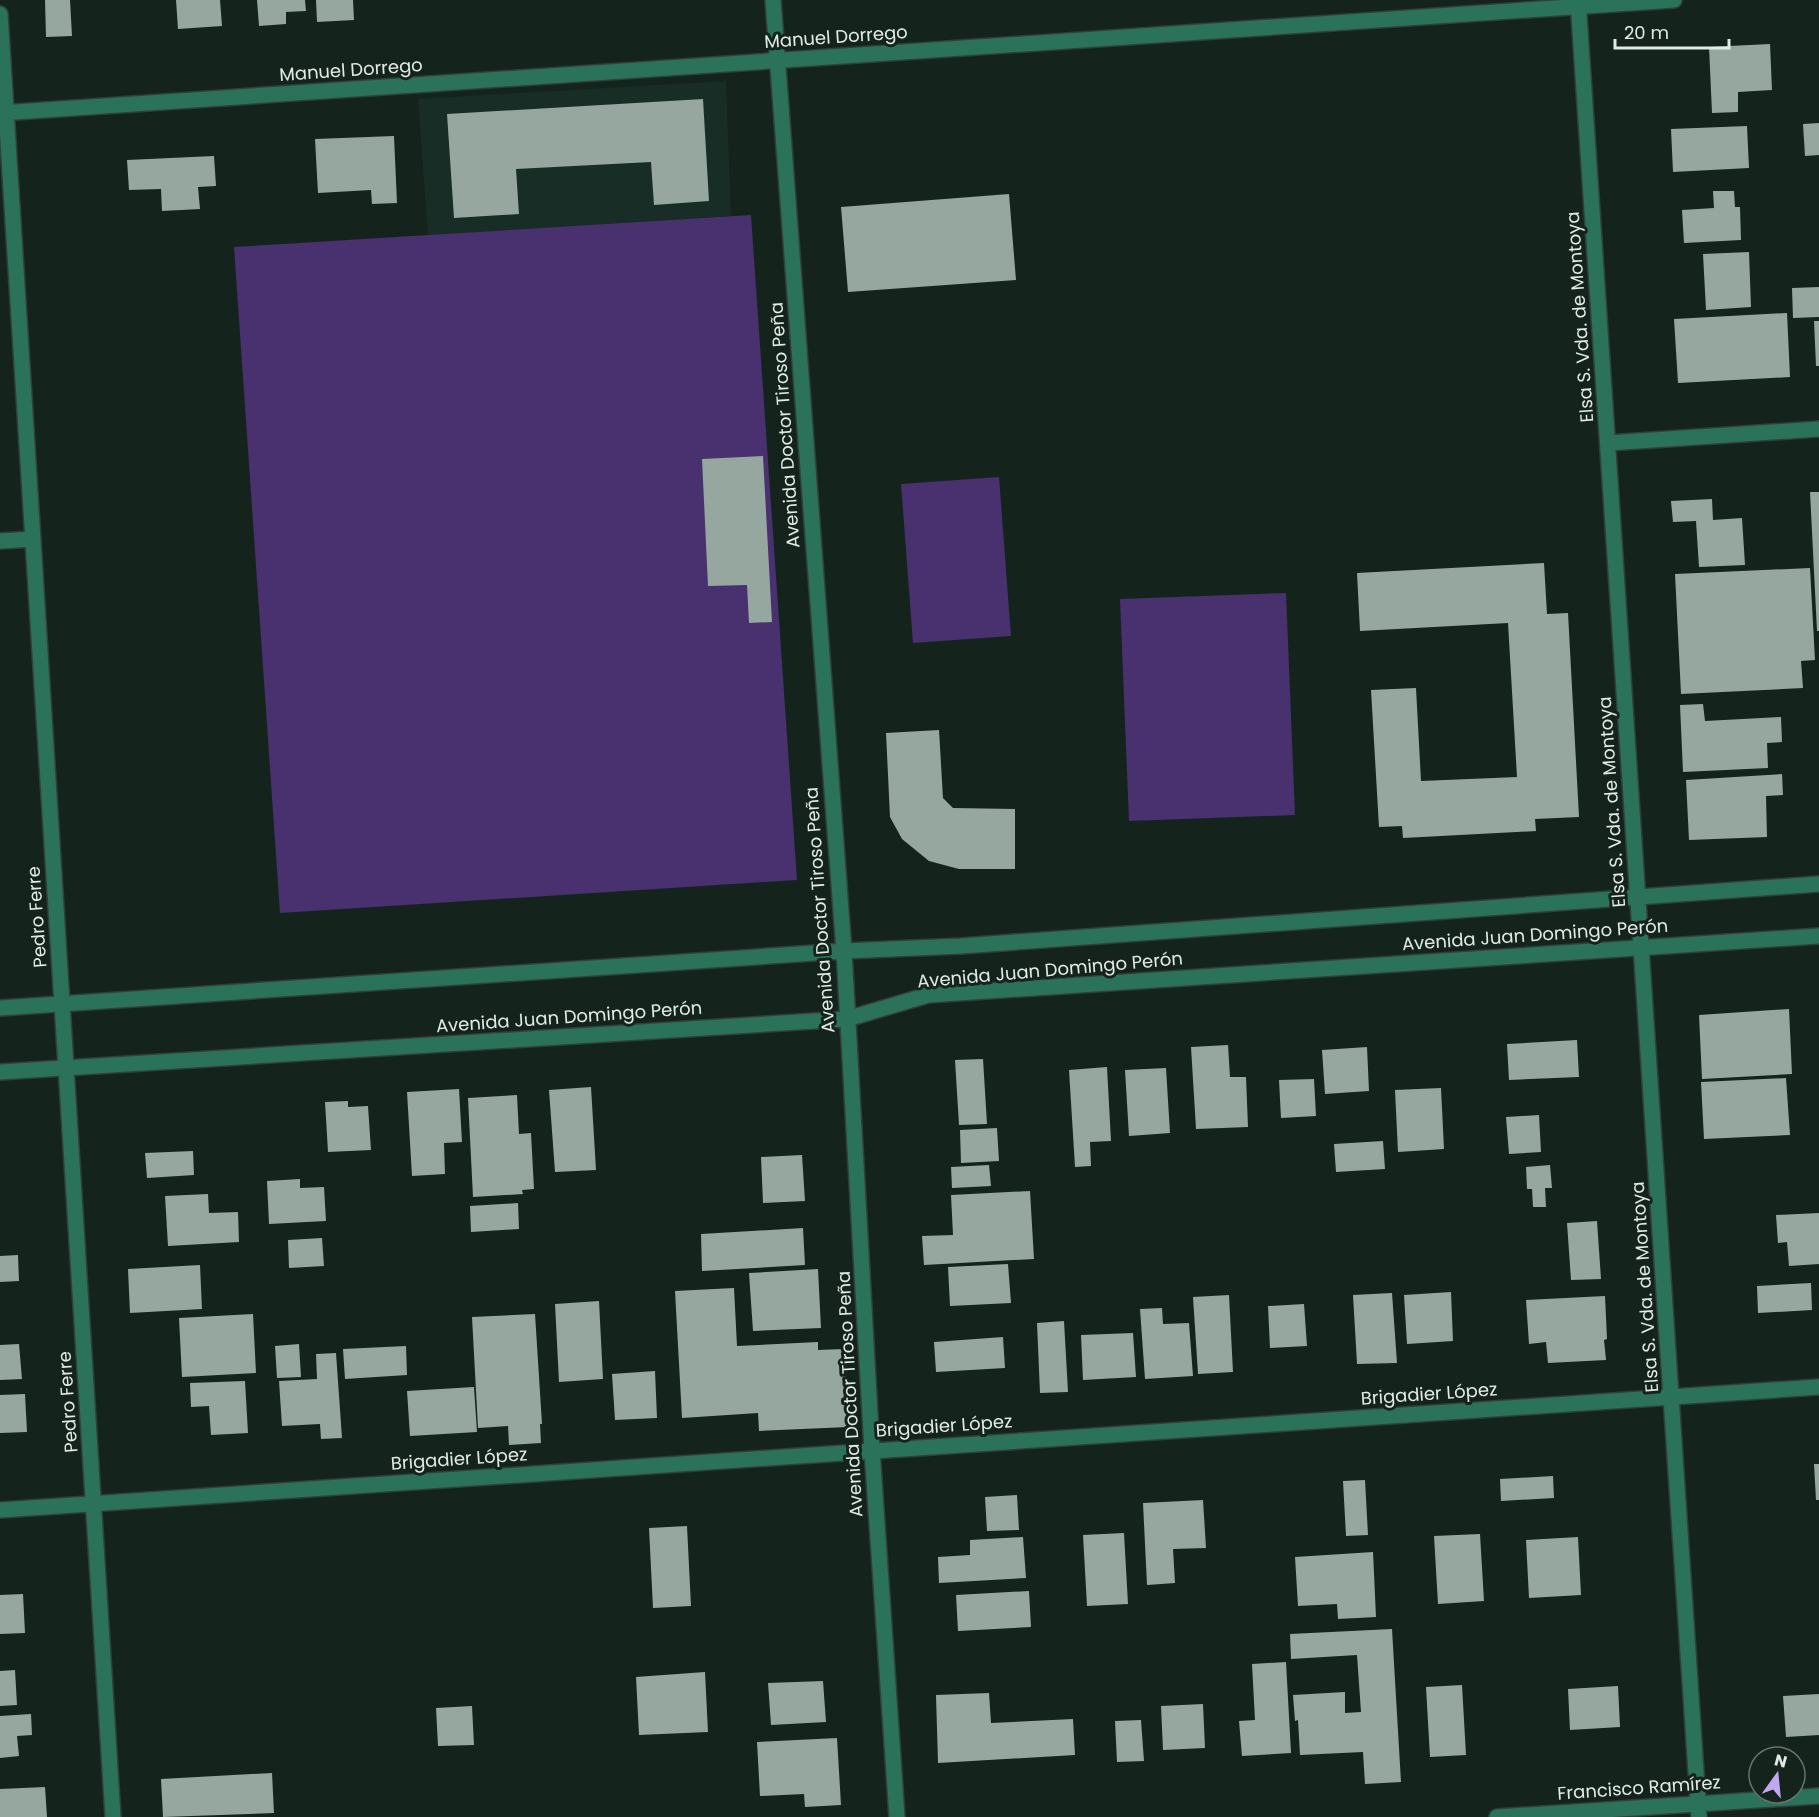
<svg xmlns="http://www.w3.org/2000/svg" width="1819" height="1817" font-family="Poppins,sans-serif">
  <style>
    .built { fill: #182d25 }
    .green { fill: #48316e }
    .building { fill: #96a7a0 }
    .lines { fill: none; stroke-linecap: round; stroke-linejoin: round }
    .minor-casing { stroke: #323f39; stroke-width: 18 }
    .tertiary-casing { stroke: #323f39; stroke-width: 18 }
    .minor { stroke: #2b725b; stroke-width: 15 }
    .tertiary { stroke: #2b725b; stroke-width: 15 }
    .labels { text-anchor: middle; stroke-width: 6; stroke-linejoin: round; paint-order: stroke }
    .street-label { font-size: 18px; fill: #e1eae6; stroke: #15231d }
  </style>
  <rect width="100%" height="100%" fill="#15231d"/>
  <!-- built -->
  <path class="built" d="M 726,81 L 731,216 L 428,235 L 418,99 Z"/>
  <!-- green -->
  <path class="green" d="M 751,215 L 797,880 L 280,913 L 234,247 Z
    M 999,477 L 1011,636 L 913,643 L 901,484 Z
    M 1286,593 L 1295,815 L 1129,821 L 1120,599 Z"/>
  <!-- building -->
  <path class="building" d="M 45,0 L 70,0 L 72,36 L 46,37 Z
    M 176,0 L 220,0 L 222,26 L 178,29 Z
    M 257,0 L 305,0 L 306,11 L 286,12 L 286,24 L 259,26 Z
    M 316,0 L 353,0 L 354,20 L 317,22 Z
    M 1770,44 L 1772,90 L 1738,92 L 1738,112 L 1712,113 L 1709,47 Z
    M 703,99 L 709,201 L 654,205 L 651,162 L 516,169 L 519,214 L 454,218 L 447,114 Z
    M 1819,123 L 1819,155 L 1805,156 L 1803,124 Z
    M 1747,126 L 1749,168 L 1673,172 L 1671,129 Z
    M 394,136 L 397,203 L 372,204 L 371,190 L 318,193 L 315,139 Z
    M 214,156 L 216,186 L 198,187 L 200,209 L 162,211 L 161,189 L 129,190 L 127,160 Z
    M 1713,191 L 1734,191 L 1735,207 L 1740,207 L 1741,240 L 1684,243 L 1682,210 L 1714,208 Z
    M 1009,194 L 1016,280 L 848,292 L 841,207 Z
    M 1749,252 L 1751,307 L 1706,310 L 1703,254 Z
    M 1819,287 L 1819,317 L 1793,318 L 1792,288 Z
    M 1787,313 L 1790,377 L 1678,383 L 1674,319 Z
    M 1814,321 L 1819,321 L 1819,366 L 1816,366 Z
    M 763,456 L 772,622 L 749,623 L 747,585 L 708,586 L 702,459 Z
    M 1810,492 L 1819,492 L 1819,631 L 1817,631 Z
    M 1712,499 L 1713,520 L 1742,518 L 1745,565 L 1699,567 L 1696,521 L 1673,522 L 1671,501 Z
    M 1544,563 L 1547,614 L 1568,613 L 1579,817 L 1535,819 L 1536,831 L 1403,838 L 1402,826 L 1379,827 L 1371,690 L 1416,688 L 1421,781 L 1517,777 L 1508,623 L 1360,631 L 1357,573 Z
    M 1810,568 L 1815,660 L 1801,661 L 1803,688 L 1681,694 L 1675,574 Z
    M 1703,704 L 1705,721 L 1781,717 L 1782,742 L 1767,743 L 1768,768 L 1683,772 L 1680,705 Z
    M 939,730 L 943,798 L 953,808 L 1015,809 L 1015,869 L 959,869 L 929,861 L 902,839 L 890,817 L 886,733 Z
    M 1782,774 L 1783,795 L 1766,796 L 1767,837 L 1689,840 L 1686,780 Z
    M 1789,1009 L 1792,1074 L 1702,1079 L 1699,1015 Z
    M 1577,1040 L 1579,1077 L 1509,1080 L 1507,1044 Z
    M 1228,1045 L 1230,1077 L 1246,1077 L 1248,1127 L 1196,1129 L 1191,1047 Z
    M 1367,1047 L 1369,1091 L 1325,1094 L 1322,1050 Z
    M 983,1059 L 987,1124 L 959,1125 L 955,1060 Z
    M 1107,1067 L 1111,1141 L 1090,1142 L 1091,1166 L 1075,1167 L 1069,1070 Z
    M 1166,1068 L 1170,1133 L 1129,1136 L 1125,1070 Z
    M 1786,1078 L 1790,1135 L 1704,1139 L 1701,1082 Z
    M 1314,1079 L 1316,1116 L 1281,1118 L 1279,1080 Z
    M 591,1087 L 596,1170 L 555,1172 L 549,1090 Z
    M 1441,1088 L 1444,1149 L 1398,1152 L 1395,1090 Z
    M 459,1089 L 462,1142 L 444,1143 L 445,1174 L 412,1176 L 407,1092 Z
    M 517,1095 L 519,1134 L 531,1133 L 534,1189 L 522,1190 L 523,1194 L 473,1197 L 468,1098 Z
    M 348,1101 L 348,1107 L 368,1106 L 371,1150 L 328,1152 L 325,1102 Z
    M 1539,1115 L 1541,1152 L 1509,1154 L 1506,1117 Z
    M 997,1128 L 999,1161 L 961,1163 L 960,1130 Z
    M 1383,1141 L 1385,1169 L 1336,1172 L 1334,1144 Z
    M 193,1151 L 194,1175 L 147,1178 L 145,1153 Z
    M 802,1155 L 805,1201 L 763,1203 L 761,1157 Z
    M 989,1165 L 991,1186 L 952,1188 L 951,1167 Z
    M 1550,1165 L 1552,1188 L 1545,1188 L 1546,1207 L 1533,1207 L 1532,1189 L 1527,1189 L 1526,1167 Z
    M 300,1179 L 300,1188 L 324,1187 L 326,1221 L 269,1224 L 267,1181 Z
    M 1030,1191 L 1034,1259 L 924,1265 L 922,1236 L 953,1235 L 951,1195 Z
    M 208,1194 L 209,1213 L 238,1212 L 239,1242 L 168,1246 L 165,1196 Z
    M 518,1203 L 519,1229 L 471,1232 L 470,1206 Z
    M 1819,1213 L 1819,1264 L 1789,1266 L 1787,1242 L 1778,1243 L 1776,1215 Z
    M 1597,1221 L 1601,1279 L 1571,1280 L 1567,1223 Z
    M 803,1228 L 805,1265 L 702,1271 L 701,1234 Z
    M 322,1238 L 324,1266 L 289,1268 L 288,1240 Z
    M 18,1255 L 19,1281 L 0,1282 L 0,1256 Z
    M 1008,1264 L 1011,1303 L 950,1306 L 948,1267 Z
    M 200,1265 L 202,1309 L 130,1313 L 128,1269 Z
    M 818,1269 L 821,1328 L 753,1331 L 749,1273 Z
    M 1811,1283 L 1812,1310 L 1758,1313 L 1757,1286 Z
    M 734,1288 L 737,1346 L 818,1342 L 818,1350 L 844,1349 L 848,1427 L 759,1431 L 758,1413 L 682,1418 L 675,1291 Z
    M 1451,1292 L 1453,1341 L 1407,1344 L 1404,1295 Z
    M 1392,1293 L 1397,1363 L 1357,1364 L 1353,1295 Z
    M 1229,1295 L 1233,1372 L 1198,1374 L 1193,1297 Z
    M 1605,1296 L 1607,1339 L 1604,1340 L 1606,1360 L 1548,1363 L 1546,1342 L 1529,1344 L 1526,1300 Z
    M 599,1301 L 603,1379 L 559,1382 L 555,1304 Z
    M 1304,1304 L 1307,1346 L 1270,1348 L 1268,1306 Z
    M 1162,1308 L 1163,1324 L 1189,1323 L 1193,1376 L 1145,1379 L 1140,1309 Z
    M 253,1314 L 256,1373 L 182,1377 L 179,1318 Z
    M 535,1314 L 542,1424 L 540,1424 L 541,1443 L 509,1445 L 508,1426 L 478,1428 L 472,1317 Z
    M 1064,1321 L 1068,1392 L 1040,1393 L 1037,1323 Z
    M 1133,1333 L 1136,1377 L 1083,1380 L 1081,1335 Z
    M 1003,1337 L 1005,1368 L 936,1372 L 934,1342 Z
    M 19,1344 L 22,1379 L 0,1380 L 0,1345 Z
    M 299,1344 L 301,1377 L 277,1378 L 275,1346 Z
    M 406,1346 L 407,1375 L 345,1379 L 343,1349 Z
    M 336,1353 L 342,1438 L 321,1439 L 320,1424 L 282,1426 L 279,1381 L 317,1379 L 316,1354 Z
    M 655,1371 L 657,1418 L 615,1420 L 612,1374 Z
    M 245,1381 L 248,1433 L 211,1435 L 209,1406 L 191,1407 L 190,1383 Z
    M 474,1387 L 477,1432 L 410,1436 L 407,1391 Z
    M 25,1394 L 27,1432 L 0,1433 L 0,1395 Z
    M 1814,1464 L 1819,1464 L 1819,1500 L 1816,1500 Z
    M 1553,1476 L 1554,1498 L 1501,1501 L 1500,1479 Z
    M 1365,1480 L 1368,1535 L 1346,1536 L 1343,1481 Z
    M 1017,1495 L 1019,1530 L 987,1531 L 985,1497 Z
    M 1203,1500 L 1206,1548 L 1173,1549 L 1175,1583 L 1147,1585 L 1143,1503 Z
    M 687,1526 L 691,1606 L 653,1608 L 649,1528 Z
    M 1124,1533 L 1128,1604 L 1087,1606 L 1083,1535 Z
    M 1480,1534 L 1484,1601 L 1438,1604 L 1434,1536 Z
    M 1023,1537 L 1026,1578 L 939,1583 L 938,1557 L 970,1555 L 970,1540 Z
    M 1578,1537 L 1581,1595 L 1529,1598 L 1526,1540 Z
    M 1373,1552 L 1376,1617 L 1338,1619 L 1337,1604 L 1298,1606 L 1295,1557 Z
    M 1029,1591 L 1031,1627 L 958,1631 L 956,1595 Z
    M 23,1594 L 25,1633 L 0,1634 L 0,1595 Z
    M 1392,1629 L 1401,1782 L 1365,1784 L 1363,1752 L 1300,1755 L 1298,1720 L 1295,1721 L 1293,1695 L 1345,1692 L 1345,1713 L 1361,1712 L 1357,1655 L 1291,1659 L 1290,1634 Z
    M 1286,1662 L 1291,1753 L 1242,1756 L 1239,1721 L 1255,1720 L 1252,1664 Z
    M 15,1670 L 17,1705 L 0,1706 L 0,1671 Z
    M 705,1672 L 708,1732 L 639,1735 L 636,1677 Z
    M 823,1681 L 826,1722 L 771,1725 L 768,1683 Z
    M 1462,1685 L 1466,1755 L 1430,1757 L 1426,1687 Z
    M 1618,1686 L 1620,1727 L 1570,1730 L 1568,1689 Z
    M 989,1693 L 991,1723 L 1073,1719 L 1075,1755 L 938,1763 L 936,1695 Z
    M 1819,1694 L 1819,1735 L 1786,1737 L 1783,1696 Z
    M 1203,1704 L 1205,1748 L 1163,1750 L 1161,1706 Z
    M 472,1706 L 474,1745 L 438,1746 L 436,1708 Z
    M 31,1714 L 32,1735 L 17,1736 L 19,1756 L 0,1758 L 0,1716 Z
    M 1141,1720 L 1144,1761 L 1117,1762 L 1115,1721 Z
    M 837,1738 L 841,1805 L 805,1807 L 804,1794 L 760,1796 L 757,1742 Z
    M 272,1773 L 274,1813 L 163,1817 L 161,1779 Z
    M 45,1787 L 47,1817 L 0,1817 L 0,1789 Z"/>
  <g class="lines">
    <!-- minor casing -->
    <g class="minor-casing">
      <path id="minor" d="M 1578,0 L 1699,1817
        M 0,14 L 113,1817
        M 0,113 L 1674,0
        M 1608,443 L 1819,429
        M 0,541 L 33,539
        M 0,1510 L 1819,1387
        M 1497,1817 L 1819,1796"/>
    </g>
    <!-- tertiary casing -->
    <g class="tertiary-casing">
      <path id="tertiary" d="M 773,0 L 844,951 L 872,1450 L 897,1817
        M 0,1008 L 844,951 L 961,946 L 1819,884
        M 0,1072 L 847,1019 L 928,995 L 1819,936"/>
    </g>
    <!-- minor -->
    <use href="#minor" class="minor"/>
    <!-- tertiary -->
    <use href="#tertiary" class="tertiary"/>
  </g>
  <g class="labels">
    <!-- street labels -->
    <g class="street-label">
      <text transform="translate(836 37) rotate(-4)" y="6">Manuel Dorrego</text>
      <text transform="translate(351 70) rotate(-4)" y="6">Manuel Dorrego</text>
      <text transform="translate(1580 317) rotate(-94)" y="6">Elsa S. Vda. de Montoya</text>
      <text transform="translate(785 425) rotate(-94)" y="6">Avenida Doctor Tiroso Peña</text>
      <text transform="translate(1612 802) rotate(-94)" y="6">Elsa S. Vda. de Montoya</text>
      <text transform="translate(820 910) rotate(-94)" y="6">Avenida Doctor Tiroso Peña</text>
      <text transform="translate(37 917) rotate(-94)" y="6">Pedro Ferre</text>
      <text transform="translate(1535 935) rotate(-4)" y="6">Avenida Juan Domingo Perón</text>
      <text transform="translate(1050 970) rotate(-5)" y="6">Avenida Juan Domingo Perón</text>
      <text transform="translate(569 1017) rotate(-4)" y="6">Avenida Juan Domingo Perón</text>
      <text transform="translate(1645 1287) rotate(-94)" y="6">Elsa S. Vda. de Montoya</text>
      <text transform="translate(850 1394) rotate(-93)" y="6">Avenida Doctor Tiroso Peña</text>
      <text transform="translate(1429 1394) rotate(-4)" y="6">Brigadier López</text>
      <text transform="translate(68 1402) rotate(-94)" y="6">Pedro Ferre</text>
      <text transform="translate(944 1426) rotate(-4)" y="6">Brigadier López</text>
      <text transform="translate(459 1459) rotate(-4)" y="6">Brigadier López</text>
      <text transform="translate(1639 1788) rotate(-4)" y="6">Francisco Ramírez</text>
    </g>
  </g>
  <!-- north arrow -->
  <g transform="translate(1777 1775) rotate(15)"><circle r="28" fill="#15231d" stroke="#67736d" stroke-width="1.5"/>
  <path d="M0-4.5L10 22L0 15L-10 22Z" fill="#c1a8f3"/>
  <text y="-9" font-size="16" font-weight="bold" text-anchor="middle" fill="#e1eae6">N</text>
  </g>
  <!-- scale -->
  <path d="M1615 39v9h114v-9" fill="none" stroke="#e1eae6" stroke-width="3"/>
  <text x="1624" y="39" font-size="18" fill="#e1eae6" stroke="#15231d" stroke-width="4.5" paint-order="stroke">20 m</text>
</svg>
